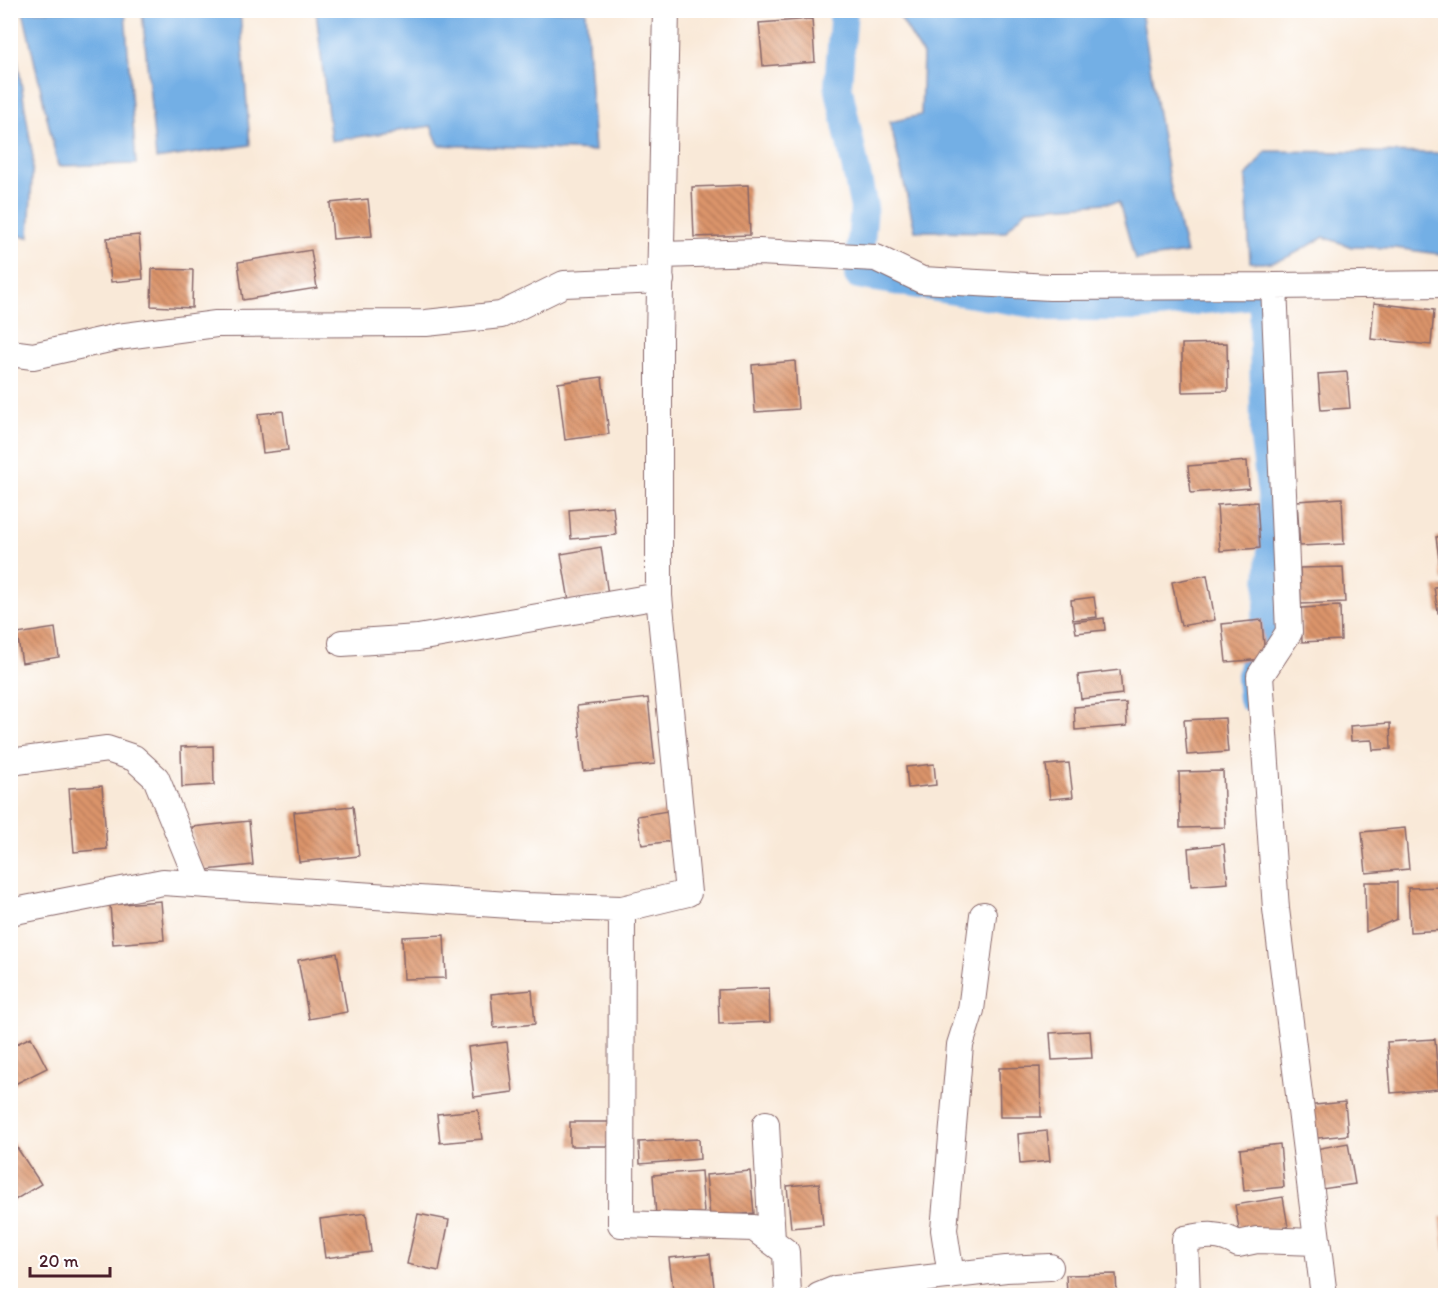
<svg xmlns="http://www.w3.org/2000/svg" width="1456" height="1306" font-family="Itim,sans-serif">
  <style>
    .water { fill: #73afe5; stroke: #5e6788; stroke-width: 1.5 }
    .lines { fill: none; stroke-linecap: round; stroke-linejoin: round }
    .canal { stroke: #73afe5; stroke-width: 28 }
    .building { fill: url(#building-back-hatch) }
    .minor-casing { stroke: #876668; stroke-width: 28 }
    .minor { stroke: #fff; stroke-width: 26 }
  </style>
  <defs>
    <pattern id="building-back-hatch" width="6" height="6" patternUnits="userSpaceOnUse" patternTransform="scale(1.5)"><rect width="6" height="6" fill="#db946b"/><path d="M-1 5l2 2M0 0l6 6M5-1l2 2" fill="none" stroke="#b47858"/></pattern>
  </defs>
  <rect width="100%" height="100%" fill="#fff"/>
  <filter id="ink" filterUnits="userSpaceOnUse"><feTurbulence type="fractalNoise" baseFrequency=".0167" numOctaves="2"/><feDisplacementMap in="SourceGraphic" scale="12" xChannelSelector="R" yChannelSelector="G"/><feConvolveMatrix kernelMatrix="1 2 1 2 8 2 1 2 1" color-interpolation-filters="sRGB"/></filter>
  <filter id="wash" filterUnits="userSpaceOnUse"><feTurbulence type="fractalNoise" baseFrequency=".008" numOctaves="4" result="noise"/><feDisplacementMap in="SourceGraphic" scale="24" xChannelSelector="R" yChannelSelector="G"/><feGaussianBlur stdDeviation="1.35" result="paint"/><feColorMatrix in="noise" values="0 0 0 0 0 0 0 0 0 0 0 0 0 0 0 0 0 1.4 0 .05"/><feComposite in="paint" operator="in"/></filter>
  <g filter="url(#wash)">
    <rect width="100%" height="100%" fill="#f9e9d8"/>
    <!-- water -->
    <path class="water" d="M 23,11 L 125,11 L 136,164 L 58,166 Z
      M 142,11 L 240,11 L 250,145 L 156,159 Z
      M 316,11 L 586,11 L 595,151 L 439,145 L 431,126 L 331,141 Z
      M 896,11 L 1141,11 L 1169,180 L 1186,253 L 1135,260 L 1119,202 L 1027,209 L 1005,232 L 915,231 L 890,122 L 921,115 L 923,55 Z
      M 11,19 L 33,158 L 29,237 L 11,235 Z
      M 1266,151 L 1445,153 L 1445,255 L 1395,248 L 1352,247 L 1324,237 C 1299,251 1279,267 1250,262 L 1246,177 Z"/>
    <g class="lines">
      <!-- canal -->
      <path class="canal" d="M 844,10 L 838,85 L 864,208 L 858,275 L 1051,307 L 1137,307 L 1263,294 L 1264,440 L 1273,509 L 1268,608 L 1250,678 L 1252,699"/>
    </g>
    <g id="blocks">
      <!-- building -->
      <path class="building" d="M 812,19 L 815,62 L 763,66 L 759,23 Z
        M 748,185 L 750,235 L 694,237 L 692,187 Z
        M 368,199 L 372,236 L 333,239 L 330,203 Z
        M 139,235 L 143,279 L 111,282 L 107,238 Z
        M 311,250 L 317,288 L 243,300 L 238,262 Z
        M 152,269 L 193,270 L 192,308 L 151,306 Z
        M 1374,303 L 1434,310 L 1431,345 L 1371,339 Z
        M 1227,343 L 1228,391 L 1182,392 L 1182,344 Z
        M 795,361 L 798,409 L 755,412 L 752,365 Z
        M 1347,372 L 1350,408 L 1321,410 L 1318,374 Z
        M 602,377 L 609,434 L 565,440 L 558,383 Z
        M 283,411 L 288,450 L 263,453 L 258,414 Z
        M 1247,461 L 1249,488 L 1191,493 L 1188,466 Z
        M 1342,498 L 1344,544 L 1300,546 L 1297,501 Z
        M 1257,502 L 1260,548 L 1220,551 L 1217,505 Z
        M 613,506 L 616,535 L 571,539 L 569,510 Z
        M 1446,536 L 1446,580 L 1442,581 L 1436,537 Z
        M 601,547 L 608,595 L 569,601 L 561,554 Z
        M 1343,567 L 1345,602 L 1301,604 L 1300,568 Z
        M 1207,575 L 1215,620 L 1181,626 L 1172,582 Z
        M 1446,586 L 1446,612 L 1438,613 L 1434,587 Z
        M 1094,597 L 1097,617 L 1073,620 L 1071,600 Z
        M 1340,606 L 1341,640 L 1302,642 L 1301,608 Z
        M 1104,618 L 1105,630 L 1076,633 L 1074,622 Z
        M 1262,620 L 1265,659 L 1226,662 L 1222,624 Z
        M 55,628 L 59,657 L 22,663 L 17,634 Z
        M 1120,670 L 1122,694 L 1081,699 L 1078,675 Z
        M 648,698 L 655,764 L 584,771 L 577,706 Z
        M 1126,703 L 1127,726 L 1075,730 L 1074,707 Z
        M 1225,718 L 1228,752 L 1187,755 L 1184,720 Z
        M 1390,723 L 1391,749 L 1373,750 L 1372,740 L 1351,741 L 1350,726 Z
        M 213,746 L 214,785 L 182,787 L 181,747 Z
        M 1069,763 L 1073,797 L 1050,799 L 1046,765 Z
        M 934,764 L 936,785 L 908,788 L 906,767 Z
        M 1223,771 L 1225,827 L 1180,828 L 1179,772 Z
        M 102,786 L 107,849 L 74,852 L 69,788 Z
        M 353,806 L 359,856 L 299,862 L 294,812 Z
        M 667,811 L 672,841 L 642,845 L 637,816 Z
        M 249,821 L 253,865 L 197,871 L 192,827 Z
        M 1405,828 L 1409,869 L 1366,873 L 1362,832 Z
        M 1224,844 L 1228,883 L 1191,886 L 1188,848 Z
        M 1365,882 L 1397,882 L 1397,919 L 1366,932 Z
        M 1446,887 L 1446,930 L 1410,932 L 1408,888 Z
        M 161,901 L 164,940 L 113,944 L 110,905 Z
        M 444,935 L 446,978 L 404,979 L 402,937 Z
        M 337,953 L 347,1012 L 309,1019 L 298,960 Z
        M 769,988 L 770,1022 L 719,1024 L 718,990 Z
        M 532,990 L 535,1024 L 494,1028 L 491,994 Z
        M 1090,1031 L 1092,1058 L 1052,1060 L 1050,1033 Z
        M 31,1037 L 47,1068 L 11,1086 L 10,1047 Z
        M 1435,1039 L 1439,1089 L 1391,1093 L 1387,1042 Z
        M 507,1042 L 513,1092 L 474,1097 L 468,1047 Z
        M 1040,1067 L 1041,1117 L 1000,1117 L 999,1068 Z
        M 1345,1102 L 1348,1135 L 1308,1139 L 1305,1106 Z
        M 478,1110 L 482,1139 L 440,1143 L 437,1114 Z
        M 570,1122 L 617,1122 L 617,1146 L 570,1146 Z
        M 1047,1131 L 1050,1161 L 1020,1164 L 1018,1134 Z
        M 699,1139 L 700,1159 L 640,1164 L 639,1142 Z
        M 14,1143 L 41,1184 L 10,1203 L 10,1145 Z
        M 1348,1143 L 1355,1184 L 1322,1189 L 1315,1149 Z
        M 1280,1144 L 1284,1187 L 1244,1191 L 1240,1149 Z
        M 701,1171 L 704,1213 L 656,1216 L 653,1175 Z
        M 750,1171 L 754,1213 L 710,1217 L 706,1175 Z
        M 819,1183 L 823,1225 L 791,1228 L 787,1186 Z
        M 1283,1197 L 1288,1227 L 1240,1235 L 1235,1205 Z
        M 366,1213 L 371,1252 L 325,1258 L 320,1219 Z
        M 418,1214 L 449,1220 L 439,1271 L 407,1264 Z
        M 1440,1217 L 1446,1217 L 1446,1250 L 1444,1250 Z
        M 710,1254 L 715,1295 L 674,1296 L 669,1258 Z
        M 1116,1274 L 1117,1296 L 1067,1296 L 1066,1275 Z"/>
    </g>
  </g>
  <g filter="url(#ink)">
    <use href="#blocks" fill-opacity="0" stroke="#876668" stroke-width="1.5"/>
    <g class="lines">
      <!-- minor casing -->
      <g class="minor-casing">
        <path id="minor" d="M 662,255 L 759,252 L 876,258 L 922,280 L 1050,287 L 1274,286
          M 10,353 L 33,356 L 118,337 L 216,324 L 426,323 L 501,315 L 564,284 L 661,280
          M 342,643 L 418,638 L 659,596
          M 10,762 L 107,749 L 134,758 L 156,778 L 199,883
          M 622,909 L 621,1224 L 754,1228 L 786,1252 L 788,1296
          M 10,912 L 163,882 L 525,906 L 622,909 L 688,893 L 659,596 L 659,337 L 666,10
          M 766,1124 L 772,1241
          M 951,1276 L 944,1230 L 960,1045 L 971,1010 L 983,915
          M 819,1296 L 836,1289 L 1006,1269 L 1050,1267
          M 1187,1296 L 1185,1239 C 1206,1235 1220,1233 1238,1244 L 1257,1240 L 1317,1242
          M 1324,1296 L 1276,909 L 1260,676 L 1289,632 L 1274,286 L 1446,284"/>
      </g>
      <!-- minor -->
      <use href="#minor" class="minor"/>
    </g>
  </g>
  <!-- margin -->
  <rect width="1456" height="1306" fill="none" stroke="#fff" stroke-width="36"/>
  <!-- scale -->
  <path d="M30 1267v9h80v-9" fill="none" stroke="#4a1f2b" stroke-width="3"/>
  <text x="39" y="1267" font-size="18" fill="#4a1f2b" stroke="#ffffff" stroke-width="4.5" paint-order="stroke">20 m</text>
</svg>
